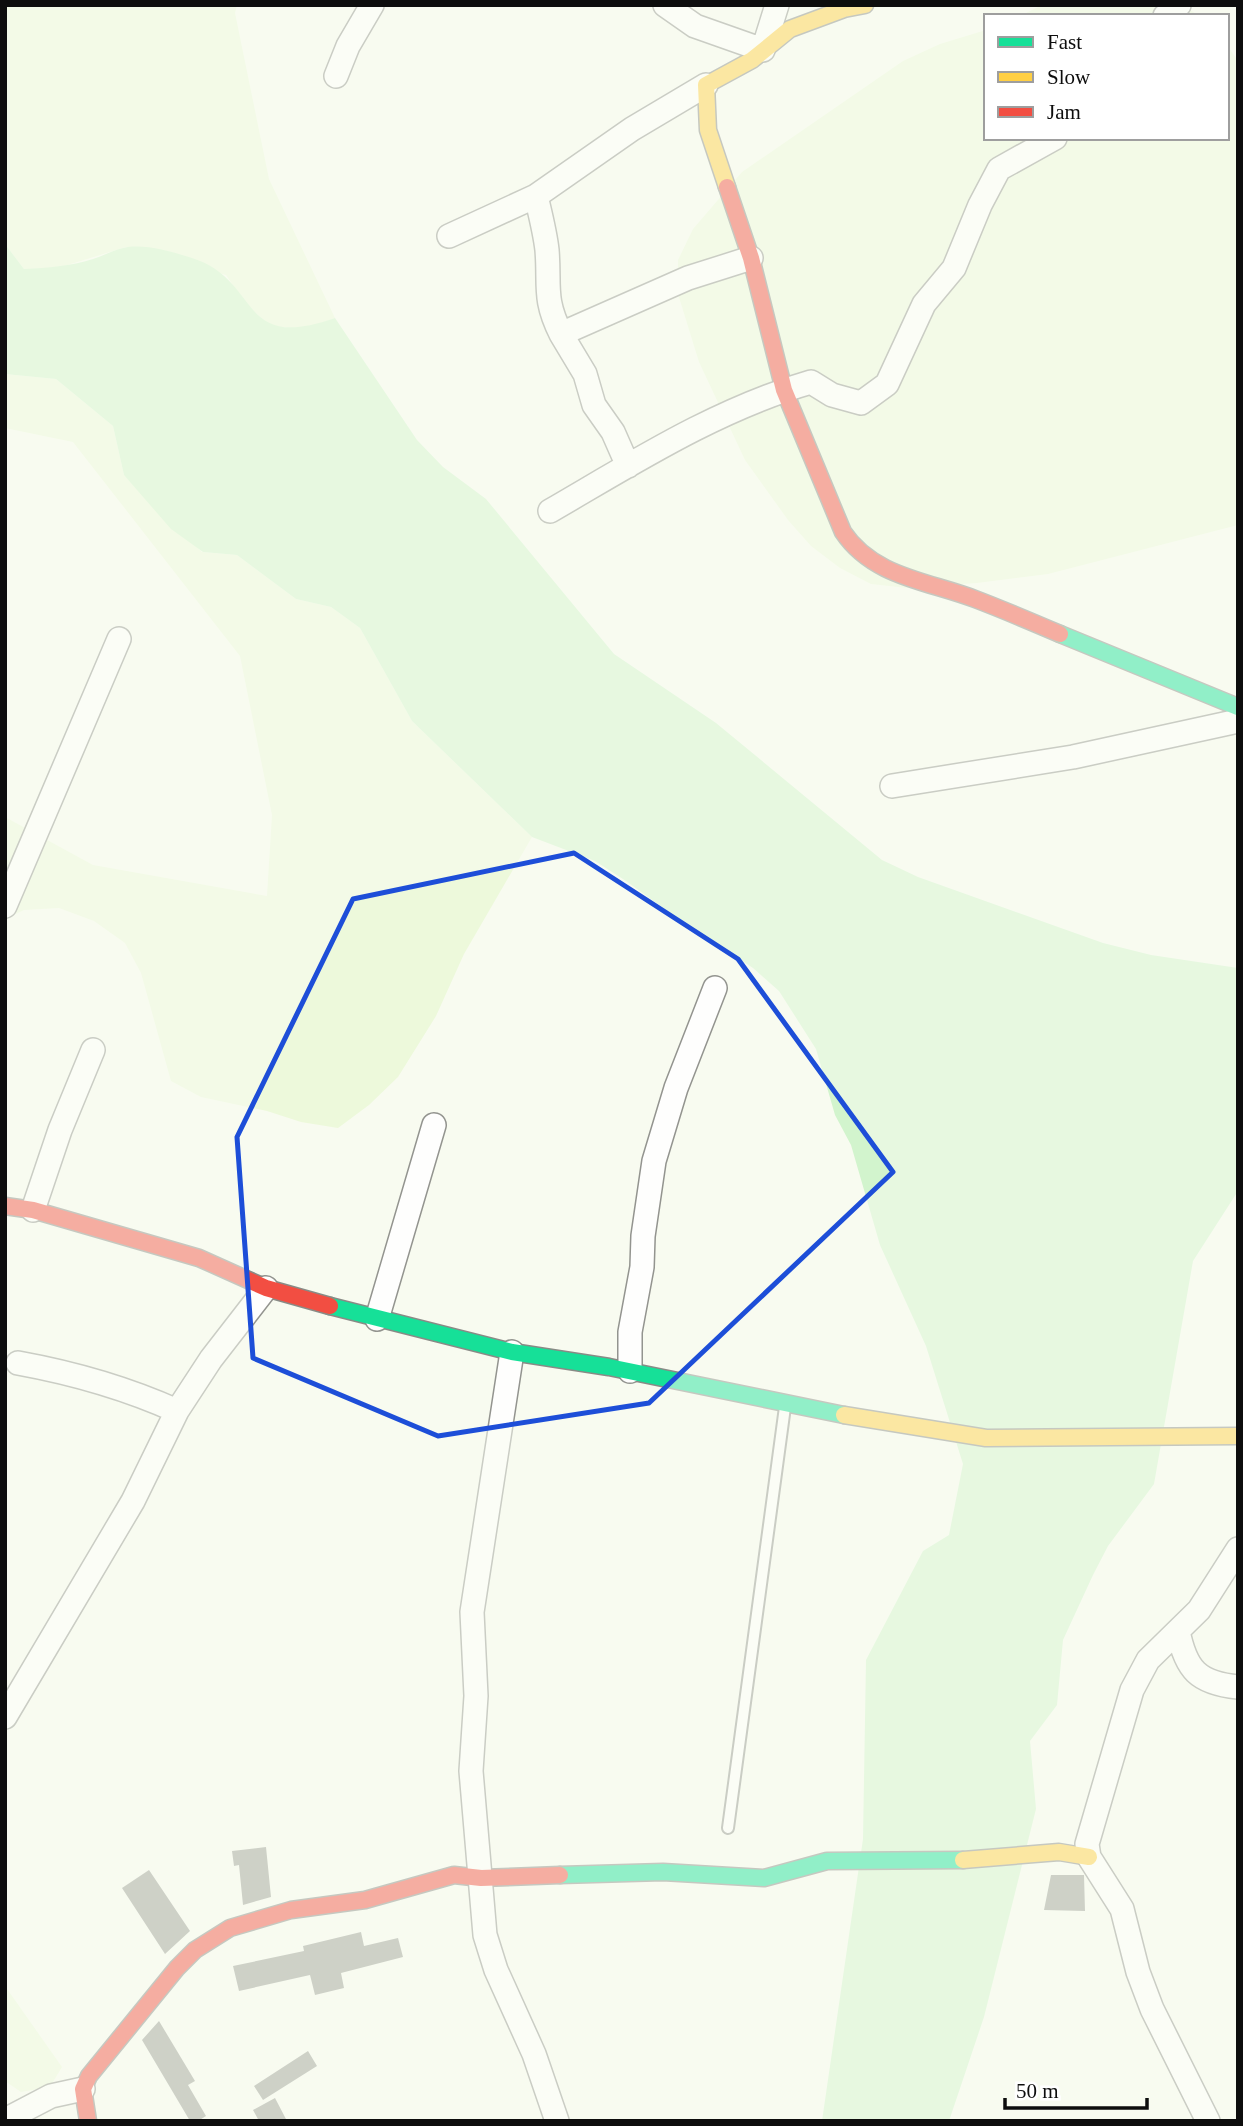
<svg xmlns="http://www.w3.org/2000/svg" width="1243" height="2126" font-family="Georgia,serif">
  <style>
    .farmland { fill: #edf9db }
    .green { fill: #d2f4cd }
    .building { fill: #9c9e96 }
    .lines { fill: none; stroke-linecap: round; stroke-linejoin: round }
    .lane-casing { stroke: #93948f; stroke-width: 14 }
    .street-casing { stroke: #93948f; stroke-width: 26 }
    .fast-casing { stroke: #898b86; stroke-width: 19 }
    .slow-casing { stroke: #898b86; stroke-width: 19 }
    .jam-casing { stroke: #898b86; stroke-width: 19 }
    .lane { stroke: #fefefd; stroke-width: 10 }
    .street { stroke: #fefefd; stroke-width: 23 }
    .fast { stroke: #16e098; stroke-width: 16 }
    .slow { stroke: #ffcf43; stroke-width: 16 }
    .jam { stroke: #f24e42; stroke-width: 16 }
    .marked { fill: none; stroke: #1d4ed8; stroke-width: 5; stroke-linejoin: round }
  </style>
  <rect width="100%" height="100%" fill="#f8fbf0"/>
  <!-- farmland -->
  <path class="farmland" d="M 5,5 L 237,5 L 235,13 L 269,179 L 335,318 L 305,329 L 270,326 L 245,303 L 226,275 L 126,247 L 58,268 L 24,269 L 5,244 Z
    M 1042,5 L 1183,5 L 1199,16 L 1020,16 Z
    M 986,30 L 986,138 L 1227,138 L 1227,45 L 1238,61 L 1238,525 L 1048,574 L 977,583 L 907,588 L 871,584 L 840,568 L 811,546 L 788,520 L 745,460 L 699,362 L 678,294 L 678,260 L 693,229 L 742,172 L 903,61 L 940,44 Z
    M 5,374 L 56,379 L 113,426 L 124,475 L 202,552 L 237,555 L 296,599 L 331,607 L 360,628 L 412,721 L 532,837 L 464,954 L 436,1016 L 398,1077 L 369,1105 L 338,1128 L 301,1122 L 267,1111 L 201,1097 L 171,1081 L 141,973 L 125,943 L 94,921 L 59,908 L 24,910 L 5,919 L 5,817 L 93,865 L 267,896 L 272,815 L 240,656 L 73,442 L 5,428 Z
    M 5,1986 L 62,2067 L 50,2087 L 21,2092 L 5,2081 Z"/>
  <!-- green -->
  <path class="green" d="M 5,244 L 24,269 C 48,268 70,266 93,259 C 103,256 113,250 123,248 C 144,243 172,252 192,258 C 262,280 236,353 335,318 L 417,440 L 443,467 L 486,499 L 614,654 L 716,723 L 882,860 L 918,877 L 1103,943 L 1151,955 L 1238,968 L 1238,1191 L 1193,1261 L 1154,1484 L 1108,1546 L 1093,1575 L 1063,1640 L 1057,1705 L 1030,1741 L 1036,1809 L 984,2017 L 949,2121 L 822,2121 L 863,1839 L 866,1660 L 923,1551 L 949,1535 L 963,1464 L 926,1346 L 880,1245 L 851,1145 L 835,1115 L 816,1049 L 779,991 L 753,968 L 688,926 L 626,881 L 595,861 L 532,837 L 412,721 L 360,628 L 331,607 L 296,599 L 237,555 L 203,552 L 171,529 L 124,475 L 113,426 L 56,379 L 5,374 Z"/>
  <!-- building -->
  <path class="building" d="M 266,1847 L 271,1897 L 243,1905 L 239,1865 L 234,1866 L 232,1851 Z
    M 149,1870 L 190,1931 L 165,1954 L 122,1888 Z
    M 1051,1875 L 1084,1875 L 1085,1911 L 1044,1910 Z
    M 361,1932 L 364,1946 L 398,1938 L 403,1957 L 341,1973 L 344,1988 L 315,1995 L 310,1975 L 239,1991 L 233,1966 L 304,1951 L 303,1946 Z
    M 159,2021 L 195,2081 L 188,2085 L 206,2116 L 198,2121 L 190,2121 L 142,2040 Z
    M 308,2051 L 317,2066 L 263,2100 L 254,2086 Z
    M 275,2098 L 287,2121 L 259,2121 L 253,2110 Z"/>
  <g class="lines">
    <!-- lane casing -->
    <g class="lane-casing">
      <path id="lane" d="M 728,1828 L 785,1407"/>
    </g>
    <!-- street casing -->
    <g class="street-casing">
      <path id="street" d="M 665,5 L 695,26 L 763,50 L 777,5
        M 1165,16 L 1179,5
        M 336,76 L 348,46 L 372,5
        M 536,196 C 540,213 545,232 547,250 C 550,286 543,298 561,334 L 688,278 L 751,258
        M 449,236 L 536,196 L 632,129 L 706,85
        M 561,334 L 585,374 L 594,405 L 613,432 L 628,466
        M 550,511 C 633,463 717,409 811,382 L 832,395 L 861,403 L 887,384 L 924,304 L 954,268 L 980,205 L 999,169 L 1055,138
        M 892,786 L 1073,757 L 1238,721
        M 5,906 L 119,639
        M 33,1210 L 60,1130 L 93,1050
        M 377,1319 L 434,1125
        M 512,1352 L 472,1612 L 476,1696 L 471,1771 L 485,1935 L 496,1970 L 534,2054 L 557,2121
        M 18,1363 C 73,1373 126,1388 177,1411
        M 630,1371 L 630,1332 L 642,1267 L 643,1236 L 654,1161 L 676,1088 L 715,988
        M 1178,1631 C 1186,1670 1198,1683 1238,1687
        M 5,1717 L 133,1501 L 177,1411 L 211,1359 L 266,1288
        M 5,2120 L 51,2096 L 83,2089
        M 1208,2121 L 1152,2009 L 1138,1972 L 1122,1909 L 1089,1857 L 1087,1844 L 1132,1690 L 1148,1660 L 1199,1610 L 1238,1549"/>
    </g>
    <!-- fast casing -->
    <g class="fast-casing">
      <path id="fast" d="M 1060,634 L 1238,707
        M 330,1306 L 512,1352 L 609,1367 L 844,1415
        M 560,1875 L 663,1872 L 764,1878 L 827,1861 L 963,1860"/>
    </g>
    <!-- slow casing -->
    <g class="slow-casing">
      <path id="slow" d="M 727,187 L 708,130 L 706,85 L 752,60 L 790,29 L 844,9 L 865,5
        M 844,1415 L 986,1438 L 1238,1436
        M 963,1860 L 1059,1852 L 1089,1857"/>
    </g>
    <!-- jam casing -->
    <g class="jam-casing">
      <path id="jam" d="M 727,187 L 751,258 L 784,390 L 843,532 C 873,577 928,581 975,599 C 1004,610 1032,622 1060,634
        M 5,1206 L 33,1210 L 199,1258 L 266,1288 L 330,1306
        M 88,2121 L 83,2089 L 89,2076 L 177,1968 L 195,1950 L 230,1928 L 291,1910 L 365,1900 L 454,1875 L 481,1878 L 560,1875"/>
    </g>
    <!-- lane -->
    <use href="#lane" class="lane"/>
    <!-- street -->
    <use href="#street" class="street"/>
    <!-- fast -->
    <use href="#fast" class="fast"/>
    <!-- slow -->
    <use href="#slow" class="slow"/>
    <!-- jam -->
    <use href="#jam" class="jam"/>
  </g>
  <!-- marked area -->
  <path d="M0 0H1243V2126H0ZM 574,853 L 738,959 L 893,1172 L 649,1403 L 438,1436 L 253,1358 L 237,1137 L 353,899 Z" fill="#f8fbf0" fill-opacity=".55" fill-rule="evenodd"/>
  <path class="marked" d="M 574,853 L 738,959 L 893,1172 L 649,1403 L 438,1436 L 253,1358 L 237,1137 L 353,899 Z"/>
  <!-- border -->
  <rect width="1243" height="2126" fill="none" stroke="#0d0d0d" stroke-width="14"/>
  <!-- legend -->
  <rect x="984" y="14" width="245" height="126" fill="#ffffff" stroke="#9e9e9e" stroke-width="2"/>
  <rect x="998" y="37" width="35" height="10" fill="#16e098" stroke="#9e9e9e" stroke-width="2"/>
  <text x="1047" y="49" font-size="21" fill="#0d0d0d">Fast</text>
  <rect x="998" y="72" width="35" height="10" fill="#ffcf43" stroke="#9e9e9e" stroke-width="2"/>
  <text x="1047" y="84" font-size="21" fill="#0d0d0d">Slow</text>
  <rect x="998" y="107" width="35" height="10" fill="#f24e42" stroke="#9e9e9e" stroke-width="2"/>
  <text x="1047" y="119" font-size="21" fill="#0d0d0d">Jam</text>
  <!-- scale -->
  <path d="M1005 2098v10h142v-10" fill="none" stroke="#0d0d0d" stroke-width="3.5"/>
  <text x="1016" y="2098" font-size="21" fill="#0d0d0d" stroke="#ffffff" stroke-width="5" paint-order="stroke">50 m</text>
</svg>
